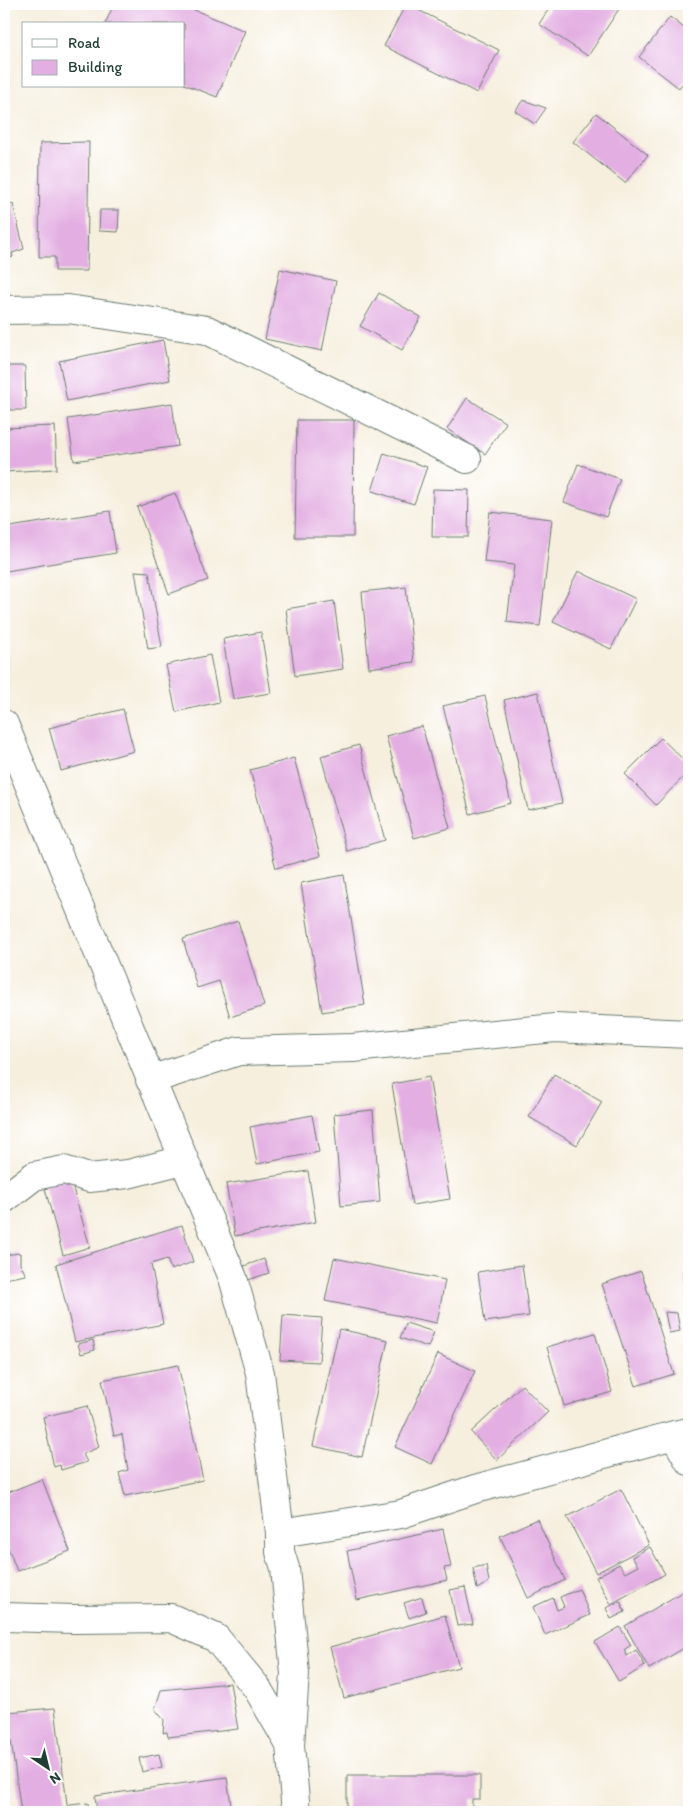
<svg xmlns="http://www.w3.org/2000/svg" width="693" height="1816" font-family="Itim,sans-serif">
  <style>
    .building { fill: #e3afe2 }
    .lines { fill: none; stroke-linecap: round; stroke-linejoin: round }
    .minor-casing { stroke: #6a7b70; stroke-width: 30 }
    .minor { stroke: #fff; stroke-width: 28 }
  </style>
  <rect width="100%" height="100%" fill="#fff"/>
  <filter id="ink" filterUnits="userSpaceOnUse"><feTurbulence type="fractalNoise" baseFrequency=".02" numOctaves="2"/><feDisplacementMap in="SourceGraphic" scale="10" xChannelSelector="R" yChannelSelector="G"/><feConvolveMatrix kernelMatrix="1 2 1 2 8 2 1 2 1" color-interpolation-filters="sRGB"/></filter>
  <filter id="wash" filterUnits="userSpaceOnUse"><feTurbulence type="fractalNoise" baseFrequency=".0096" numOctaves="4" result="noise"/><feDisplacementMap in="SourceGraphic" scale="20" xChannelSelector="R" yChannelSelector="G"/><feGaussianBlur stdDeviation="1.12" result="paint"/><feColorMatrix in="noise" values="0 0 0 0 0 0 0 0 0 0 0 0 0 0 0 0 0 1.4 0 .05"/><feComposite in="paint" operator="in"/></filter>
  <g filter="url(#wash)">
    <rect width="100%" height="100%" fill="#f6efde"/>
    <g id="blocks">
      <!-- building -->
      <path class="building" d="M 114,4 L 180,4 L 245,31 L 217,97 L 184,84 L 184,24 L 105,24 Z
        M 406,4 L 499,50 L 477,93 L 384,46 Z
        M 552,4 L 611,4 L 619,9 L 588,56 L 539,24 Z
        M 670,17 L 689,32 L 689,75 L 679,88 L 639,57 Z
        M 523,100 L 546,108 L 535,124 L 515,111 Z
        M 596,113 L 648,155 L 625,183 L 573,142 Z
        M 89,142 L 87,271 L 55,271 L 55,257 L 39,257 L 40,143 Z
        M 13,204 L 24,249 L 12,253 L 13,257 L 4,259 L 4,207 Z
        M 100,210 L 119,210 L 118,232 L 99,231 Z
        M 280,269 L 336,281 L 322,351 L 265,339 Z
        M 379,293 L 421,317 L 402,350 L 360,326 Z
        M 163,340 L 170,380 L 67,401 L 59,361 Z
        M 4,366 L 25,366 L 26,410 L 4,410 Z
        M 467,398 L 506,423 L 485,454 L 447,429 Z
        M 172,403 L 178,446 L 74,461 L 68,419 Z
        M 297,420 L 354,420 L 353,537 L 295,537 Z
        M 55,426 L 57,469 L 4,472 L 4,428 Z
        M 384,453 L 427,467 L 414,504 L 372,491 Z
        M 578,464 L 620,479 L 606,517 L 564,502 Z
        M 433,489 L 469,490 L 468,537 L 432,537 Z
        M 175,493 L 208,580 L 169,594 L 137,507 Z
        M 110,511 L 116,553 L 6,571 L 4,528 Z
        M 490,512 L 552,519 L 540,626 L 507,622 L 514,565 L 484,562 Z
        M 135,571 L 149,572 L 162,647 L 148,649 Z
        M 578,571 L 636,599 L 611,649 L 553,622 Z
        M 406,587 L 414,662 L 369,668 L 362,592 Z
        M 334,601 L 343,669 L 295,676 L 286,609 Z
        M 261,632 L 271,693 L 233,699 L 223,639 Z
        M 210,655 L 219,702 L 176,712 L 166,665 Z
        M 538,692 L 562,803 L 528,810 L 504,700 Z
        M 485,696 L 511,803 L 470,814 L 443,706 Z
        M 123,709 L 134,751 L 61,771 L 49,728 Z
        M 422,726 L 450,828 L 414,838 L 386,736 Z
        M 661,738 L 689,765 L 689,771 L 656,805 L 625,774 Z
        M 359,745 L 385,840 L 347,851 L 321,756 Z
        M 294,758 L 320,856 L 276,868 L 250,770 Z
        M 344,875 L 365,1005 L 322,1012 L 301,883 Z
        M 238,921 L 264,1006 L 230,1017 L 219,981 L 197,988 L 183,939 Z
        M 554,1074 L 602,1102 L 577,1145 L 529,1117 Z
        M 429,1077 L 450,1199 L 412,1205 L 392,1084 Z
        M 373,1110 L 380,1202 L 341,1206 L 334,1114 Z
        M 312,1115 L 319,1152 L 257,1164 L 250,1127 Z
        M 308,1171 L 316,1222 L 235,1236 L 226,1184 Z
        M 70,1178 L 90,1247 L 63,1255 L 44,1185 Z
        M 182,1225 L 193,1262 L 171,1270 L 167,1259 L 151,1264 L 163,1324 L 75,1342 L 56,1264 Z
        M 20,1253 L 20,1264 L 26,1275 L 4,1279 L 4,1255 Z
        M 334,1258 L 445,1280 L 437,1323 L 325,1301 Z
        M 264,1259 L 269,1273 L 248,1280 L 244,1266 Z
        M 522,1265 L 529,1316 L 485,1322 L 478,1272 Z
        M 641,1271 L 674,1374 L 636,1386 L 602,1284 Z
        M 689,1274 L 689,1297 L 688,1297 L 684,1275 Z
        M 665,1312 L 677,1313 L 680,1331 L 669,1333 Z
        M 283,1315 L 322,1318 L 319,1362 L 280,1360 Z
        M 406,1323 L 434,1332 L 428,1347 L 400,1338 Z
        M 339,1329 L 388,1340 L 362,1457 L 313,1446 Z
        M 595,1333 L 612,1392 L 564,1406 L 547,1347 Z
        M 93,1340 L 95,1350 L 81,1354 L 78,1344 Z
        M 438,1354 L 475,1371 L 432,1464 L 395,1447 Z
        M 178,1365 L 203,1480 L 125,1496 L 119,1473 L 128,1470 L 122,1434 L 114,1436 L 102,1380 Z
        M 522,1385 L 548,1412 L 497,1460 L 471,1432 Z
        M 87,1406 L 99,1447 L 83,1454 L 87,1462 L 61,1470 L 60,1465 L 54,1467 L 43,1417 Z
        M 42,1479 L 70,1551 L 17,1571 L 4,1537 L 4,1494 Z
        M 621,1489 L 649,1545 L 596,1573 L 567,1517 Z
        M 537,1519 L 565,1580 L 528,1598 L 500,1536 Z
        M 443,1529 L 451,1567 L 444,1568 L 447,1580 L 357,1600 L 347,1551 Z
        M 650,1547 L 665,1574 L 611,1604 L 596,1577 L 619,1564 L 625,1573 L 638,1566 L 632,1557 Z
        M 486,1565 L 489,1582 L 477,1589 L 473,1568 Z
        M 465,1587 L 473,1624 L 457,1626 L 450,1590 Z
        M 689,1588 L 689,1645 L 649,1669 L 625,1626 Z
        M 579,1589 L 590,1615 L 545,1635 L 533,1607 L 553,1598 L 557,1610 L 564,1607 L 560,1597 Z
        M 422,1597 L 426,1612 L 409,1618 L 404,1603 Z
        M 620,1601 L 625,1612 L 611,1619 L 606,1608 Z
        M 445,1615 L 459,1667 L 344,1698 L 330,1647 Z
        M 620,1627 L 631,1645 L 624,1650 L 627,1656 L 636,1650 L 645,1666 L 619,1682 L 595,1642 Z
        M 230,1683 L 238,1729 L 168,1737 L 167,1732 L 163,1733 L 164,1720 L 155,1709 L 161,1690 Z
        M 55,1708 L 68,1812 L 21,1812 L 7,1712 Z
        M 159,1754 L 162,1767 L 142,1772 L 139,1758 Z
        M 347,1775 L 480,1775 L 480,1799 L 472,1799 L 472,1812 L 347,1812 Z
        M 227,1777 L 232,1812 L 97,1812 L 95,1796 Z
        M 88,1803 L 89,1812 L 71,1812 L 70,1805 Z"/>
    </g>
  </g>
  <g filter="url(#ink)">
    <use href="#blocks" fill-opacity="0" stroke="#6a7b70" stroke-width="1"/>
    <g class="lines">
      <!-- minor casing -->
      <g class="minor-casing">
        <path id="minor" d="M 4,310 L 68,309 L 207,330 L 467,459
          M 4,724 L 233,1278 L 260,1373 L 280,1533 L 280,1552 L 285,1568 L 295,1674 L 290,1745 L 296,1812
          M 150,1080 L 239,1051 L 353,1048 L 555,1028 L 689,1034
          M 4,1199 L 34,1176 L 64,1170 L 89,1178 L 128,1174 L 183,1160
          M 689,1432 L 674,1435 L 689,1461
          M 280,1533 L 401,1514 L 475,1489 L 674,1435
          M 4,1617 L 74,1619 L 171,1618 L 216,1638 L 257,1688 L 290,1745"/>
      </g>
      <!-- minor -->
      <use href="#minor" class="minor"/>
    </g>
  </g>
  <!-- margin -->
  <rect width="693" height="1816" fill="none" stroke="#fff" stroke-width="20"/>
  <!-- legend -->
  <rect x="22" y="22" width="162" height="65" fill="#ffffff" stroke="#a5b1ae"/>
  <rect x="32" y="39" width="25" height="8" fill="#ffffff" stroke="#a5b1ae"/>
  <text x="68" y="48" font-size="15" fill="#1f3d34">Road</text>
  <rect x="32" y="60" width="25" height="15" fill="#e3afe2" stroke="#a5b1ae"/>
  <text x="68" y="72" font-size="15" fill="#1f3d34">Building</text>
  <!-- north arrow -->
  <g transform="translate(48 1768) rotate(145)" stroke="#ffffff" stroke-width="4" paint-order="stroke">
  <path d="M0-4L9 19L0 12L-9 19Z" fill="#1f3d34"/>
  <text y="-8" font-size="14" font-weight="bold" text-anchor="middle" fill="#1f3d34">N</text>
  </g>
</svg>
